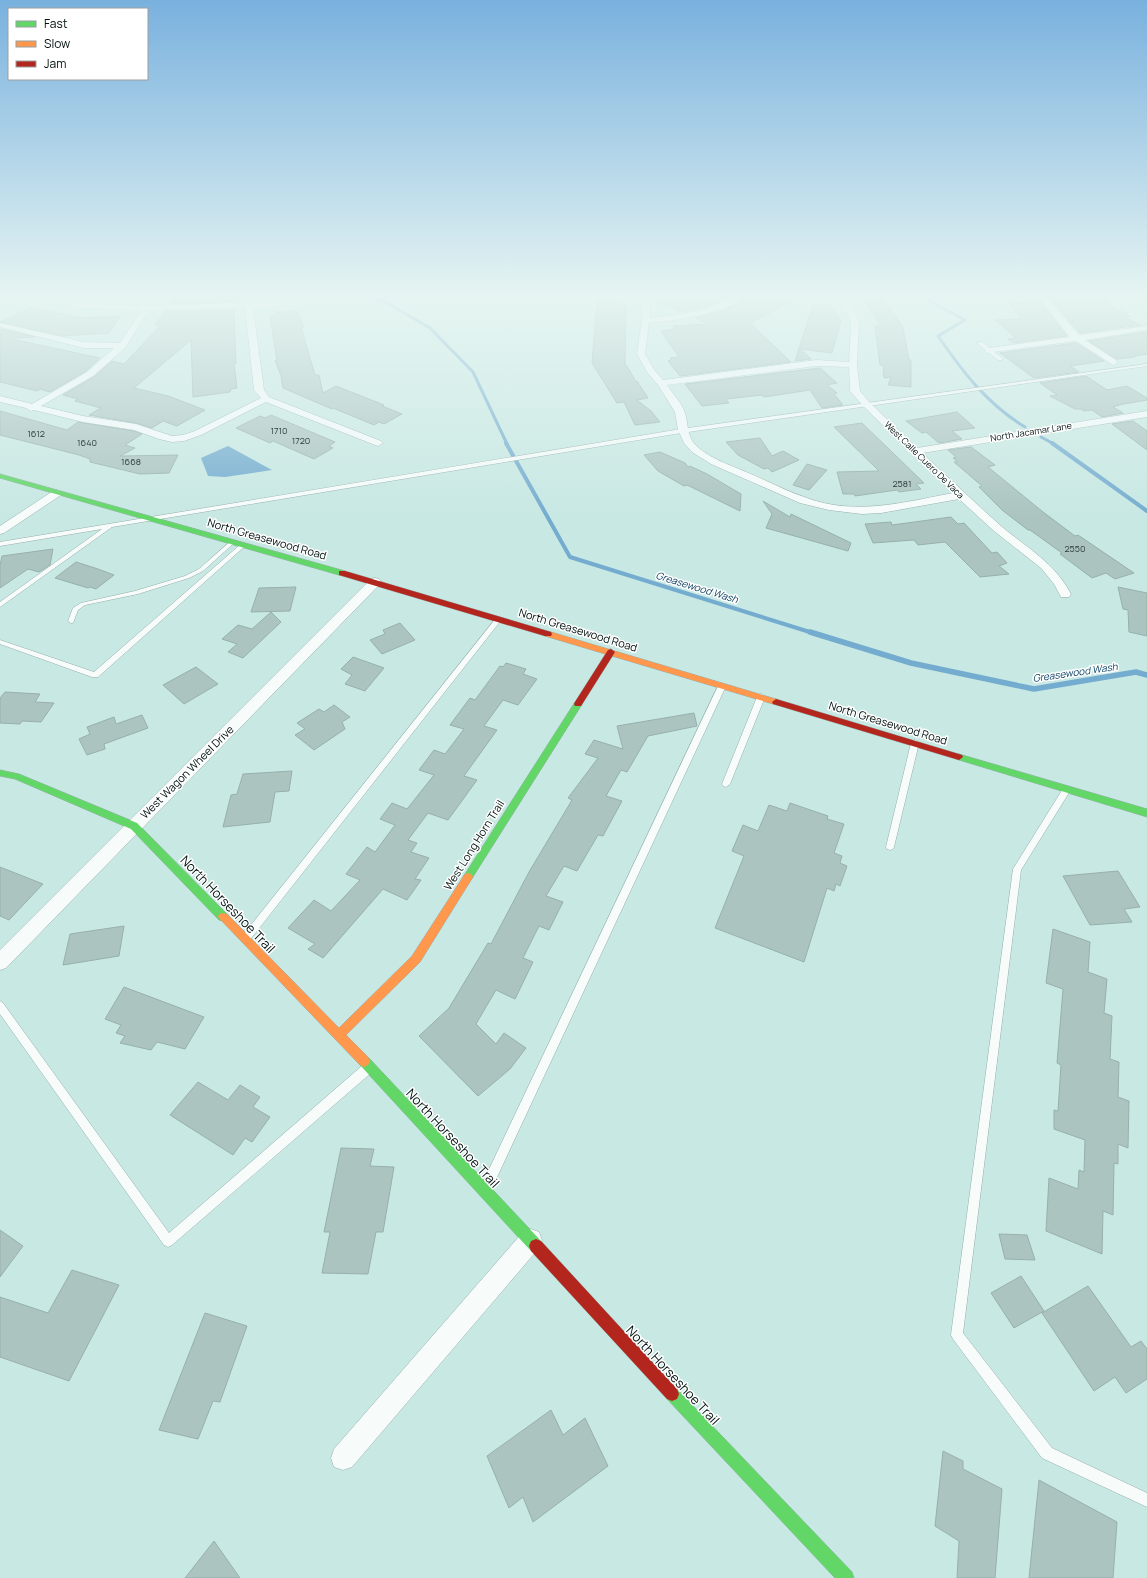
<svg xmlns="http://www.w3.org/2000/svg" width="1147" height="1578" font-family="Manrope,sans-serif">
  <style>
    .green { fill: #e5cfd5 }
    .water { fill: #74accf }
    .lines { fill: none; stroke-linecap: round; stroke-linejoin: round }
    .stream-far2 { stroke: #74accf; stroke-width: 3 }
    .stream-far1 { stroke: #74accf; stroke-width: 4 }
    .stream { stroke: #74accf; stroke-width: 5.5 }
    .building { fill: #abc4c0; stroke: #98b0ad }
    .lane-casing { stroke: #96aeab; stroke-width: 1 }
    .street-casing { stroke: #96aeab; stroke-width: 1 }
    .fast-casing { stroke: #96aeab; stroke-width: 1 }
    .slow-casing { stroke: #96aeab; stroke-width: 1 }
    .jam-casing { stroke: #96aeab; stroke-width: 1 }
    .lane { fill: #f7fcfb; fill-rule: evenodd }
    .street { fill: #f7fcfb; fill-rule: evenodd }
    .fast { fill: #63d668; fill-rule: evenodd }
    .slow { fill: #ff974d; fill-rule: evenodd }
    .jam { fill: #b3261e; fill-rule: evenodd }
    .labels { text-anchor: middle; stroke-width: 3; stroke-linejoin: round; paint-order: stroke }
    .number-label { font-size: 9px; fill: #2b3e3b }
    .far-street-label { font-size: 9px; fill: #00120f; stroke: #fff }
    .far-water-label { font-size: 10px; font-style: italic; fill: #0c4164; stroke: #fff }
    .street-label { font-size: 11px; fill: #00120f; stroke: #fff }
    .near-street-label { font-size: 13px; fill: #00120f; stroke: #fff }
  </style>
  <rect width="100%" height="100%" fill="#c8e8e3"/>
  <!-- green -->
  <path class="green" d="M 86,297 L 136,297 L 130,302 L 84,299 Z"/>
  <!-- water -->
  <path class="water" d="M 228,446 L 272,470 L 225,477 L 208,476 L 201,458 Z"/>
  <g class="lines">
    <!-- stream-far2 -->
    <path class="stream-far2" d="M 371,297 L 389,304 L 430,328 L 473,372 L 507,444
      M 922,297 L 965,320 L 938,336 C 963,372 987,404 1025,427
      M 1041,437 L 1054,444"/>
    <!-- stream-far1 -->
    <path class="stream-far1" d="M 506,443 L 570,557 L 813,633
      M 1052,443 L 1147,511"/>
    <!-- stream -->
    <path class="stream" d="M 810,632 L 911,663 L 1034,689 L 1136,672 L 1147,675"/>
  </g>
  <!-- building -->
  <path class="building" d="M 176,297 L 238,297 L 237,301 L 171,304 Z
    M 647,297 L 731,297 L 707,306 L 682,312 Z
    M 745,297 L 800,297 L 750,323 L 791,362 L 680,376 L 668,361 L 671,360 L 670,358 L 679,357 L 661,331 L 676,329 L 673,326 L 708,324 L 695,318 L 726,309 L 737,304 Z
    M 862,297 L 882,297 L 903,327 L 909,360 L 911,360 L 911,387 L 888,385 L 891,377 L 884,378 L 883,365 L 880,365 L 875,326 L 881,326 Z
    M 1031,297 L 1037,297 L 1067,336 L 1013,343 L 1008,339 L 1016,338 L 995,320 L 1021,319 L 1008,302 L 1031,302 Z
    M 1048,297 L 1106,297 L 1113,307 L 1130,316 L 1124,317 L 1140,325 L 1080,333 Z
    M 597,301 L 620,302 L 620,304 L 624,304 L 624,306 L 626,306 L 625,366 L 627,366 L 636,382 L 637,381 L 648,398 L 637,400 L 651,411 L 660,422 L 635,425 L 624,402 L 617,403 L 592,363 Z
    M 813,305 L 831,305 L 841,321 L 832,353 L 800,349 L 811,359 L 795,361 Z
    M 30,308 L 84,318 L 120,316 L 109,333 L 63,336 L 0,322 Z
    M 235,310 L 234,315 L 236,364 L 234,364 L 237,388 L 231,389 L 230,392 L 193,397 L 191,340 L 134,388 L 168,396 L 205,410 L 177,426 L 163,421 L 152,428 L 136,423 L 89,415 L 101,408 L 75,401 L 78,399 L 63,395 L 94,377 L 112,361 L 124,364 L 161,325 L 155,325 L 165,311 Z
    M 297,311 L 304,327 L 301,327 L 315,375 L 319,375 L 323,393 L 336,386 L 384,405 L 382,406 L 402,414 L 384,424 L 379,422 L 374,425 L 333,408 L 332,409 L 283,388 L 281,376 L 275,360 L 277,360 L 270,316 L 276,315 L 276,312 Z
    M 0,329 L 35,337 L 16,338 L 16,340 L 100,358 L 86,371 L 50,392 L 40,389 L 37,391 L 0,382 Z
    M 1147,332 L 1147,354 L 1134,356 L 1135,357 L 1117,359 L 1089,341 Z
    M 1076,343 L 1104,361 L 1070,366 L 1079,372 L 1034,378 L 1000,353 Z
    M 820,368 L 837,383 L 827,385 L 837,393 L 834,394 L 843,405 L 822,408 L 810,390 L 764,397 L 762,395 L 726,399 L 729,403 L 702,406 L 685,384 Z
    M 1086,376 L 1107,390 L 1127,386 L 1147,398 L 1147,400 L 1118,405 L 1119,405 L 1113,407 L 1123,413 L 1102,417 L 1092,410 L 1084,411 L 1081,409 L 1075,409 L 1050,396 L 1057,395 L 1040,383 Z
    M 0,411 L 67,430 L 78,422 L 134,431 L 142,434 L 125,445 L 135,448 L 120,456 L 178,455 L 169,473 L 140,474 L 90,462 L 90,459 L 79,455 L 0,435 Z
    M 957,412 L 975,428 L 952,431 L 962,439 L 939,443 L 926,432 L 922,433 L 906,421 Z
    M 271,415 L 335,442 L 329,446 L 333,448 L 314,459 L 273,441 L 270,443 L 236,428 L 260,416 L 265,418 Z
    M 1133,421 L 1147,431 L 1147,450 L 1112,424 Z
    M 862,423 L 924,483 L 916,484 L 921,489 L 899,492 L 897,490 L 855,496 L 854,494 L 843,494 L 837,472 L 879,471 L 834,427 Z
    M 760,438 L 772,456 L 783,451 L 799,460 L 772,472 L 768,468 L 764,469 L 738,455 L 726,442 Z
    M 971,447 L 995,465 L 988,467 L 1043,512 L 1075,536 L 1078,535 L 1134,573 L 1115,579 L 1106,573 L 1092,578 L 1060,554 L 1062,553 L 1030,530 L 1028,530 L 1002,510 L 979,487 L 982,486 L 954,462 L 958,462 L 953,458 L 956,457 L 948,450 Z
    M 660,452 L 685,463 L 688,467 L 690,466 L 707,474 L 741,494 L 740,511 L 687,485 L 684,486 L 658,471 L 644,455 Z
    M 807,464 L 827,470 L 809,490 L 793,485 Z
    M 763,501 L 790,517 L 791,514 L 851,543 L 848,551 L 766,528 L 772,514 Z
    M 951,517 L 958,524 L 964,523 L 992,553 L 997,552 L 1007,563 L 999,566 L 1009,574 L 980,577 L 945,542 L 918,545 L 914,540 L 873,543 L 865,524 L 891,522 L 892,525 Z
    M 53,549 L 50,565 L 39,572 L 28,569 L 0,588 L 0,565 L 2,556 Z
    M 76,562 L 98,569 L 114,575 L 96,589 L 90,587 L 88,588 L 55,578 Z
    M 296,587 L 290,611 L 251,612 L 259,588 Z
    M 1118,587 L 1147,593 L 1147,636 L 1129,632 L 1128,610 L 1123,609 Z
    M 271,612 L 281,622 L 243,658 L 228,652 L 237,644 L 222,639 L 238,625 L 252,629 Z
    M 400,623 L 415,640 L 382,654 L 370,640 L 385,634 L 383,630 Z
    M 353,657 L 384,668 L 365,691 L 345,684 L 352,675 L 341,669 Z
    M 506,663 L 526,669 L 523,674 L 537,679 L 518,705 L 503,700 L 484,726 L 497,730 L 464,776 L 477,780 L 448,820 L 428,813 L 408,840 L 417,843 L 411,852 L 429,858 L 415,879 L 421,880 L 407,900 L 383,889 L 323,958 L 308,949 L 315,944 L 288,928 L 314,900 L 331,911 L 360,880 L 346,874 L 367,847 L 375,852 L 395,825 L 380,819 L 392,803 L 407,809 L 434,775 L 419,770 L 434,750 L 445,754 L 464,729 L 450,725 L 470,698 L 475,700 L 500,666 L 503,667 Z
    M 196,667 L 218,684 L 184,704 L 163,685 Z
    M 5,692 L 40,694 L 35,702 L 54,703 L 41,722 L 22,721 L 20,724 L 0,723 L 0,698 Z
    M 334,705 L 350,717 L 342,722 L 345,729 L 314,750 L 295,735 L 305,729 L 297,723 L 319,709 L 324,712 Z
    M 694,713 L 697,726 L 648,736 L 627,772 L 621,770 L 606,796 L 622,801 L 603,836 L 598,835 L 577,871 L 564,866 L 546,896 L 563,902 L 549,930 L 539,926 L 523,958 L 533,962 L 515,999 L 496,990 L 476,1024 L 496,1044 L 504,1033 L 526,1048 L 510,1069 L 478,1096 L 419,1036 L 449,1008 L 488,943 L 491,944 L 529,872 L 572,800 L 568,798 L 598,758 L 585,754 L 594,740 L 623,749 L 617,726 Z
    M 142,715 L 148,728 L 104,744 L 105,749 L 87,755 L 79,739 L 90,734 L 87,727 L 114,717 L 116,724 Z
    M 292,771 L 289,791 L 275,792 L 270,822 L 223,827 L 231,795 L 237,794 L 243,774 Z
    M 790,803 L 828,816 L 827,819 L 844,824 L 834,853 L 842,856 L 840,863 L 847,866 L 840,886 L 836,884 L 834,891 L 827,888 L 804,962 L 715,928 L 744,856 L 732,851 L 743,825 L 758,831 L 769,805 L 787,811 Z
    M 0,867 L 43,884 L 9,920 L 0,916 Z
    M 1118,871 L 1140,907 L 1124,909 L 1132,922 L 1090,925 L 1063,876 Z
    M 124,926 L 119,956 L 63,965 L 70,934 Z
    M 1053,929 L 1090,942 L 1088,972 L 1107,979 L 1104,1013 L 1112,1016 L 1110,1059 L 1119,1062 L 1118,1097 L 1129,1101 L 1128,1148 L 1118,1144 L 1118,1164 L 1114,1163 L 1113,1215 L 1103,1211 L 1102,1254 L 1046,1231 L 1049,1178 L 1078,1189 L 1079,1170 L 1084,1172 L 1085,1140 L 1054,1129 L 1054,1110 L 1058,1111 L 1061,1065 L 1057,1063 L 1063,989 L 1046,983 Z
    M 124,987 L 204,1017 L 185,1049 L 157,1042 L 151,1050 L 120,1043 L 125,1036 L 116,1033 L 121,1025 L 105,1019 Z
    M 198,1082 L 228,1100 L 240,1085 L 260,1097 L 253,1107 L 270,1117 L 252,1142 L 245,1138 L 233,1155 L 170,1115 Z
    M 341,1148 L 374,1149 L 370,1166 L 394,1167 L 383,1232 L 376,1232 L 368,1274 L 322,1273 L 330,1232 L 324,1232 Z
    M 0,1230 L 23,1246 L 0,1277 Z
    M 999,1234 L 1027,1235 L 1035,1260 L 1005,1259 Z
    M 72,1270 L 119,1285 L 69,1381 L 0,1357 L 0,1297 L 48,1313 Z
    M 1021,1276 L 1044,1311 L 1014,1328 L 991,1293 Z
    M 1088,1286 L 1131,1347 L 1141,1341 L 1147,1349 L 1147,1379 L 1126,1393 L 1115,1377 L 1094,1391 L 1042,1313 Z
    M 205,1313 L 247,1326 L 220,1402 L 213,1401 L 198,1439 L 159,1430 Z
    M 551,1410 L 563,1435 L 585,1418 L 608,1466 L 533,1522 L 523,1497 L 509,1508 L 487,1456 Z
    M 943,1451 L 963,1461 L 963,1469 L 1002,1489 L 995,1578 L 957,1578 L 959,1541 L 935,1526 Z
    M 1039,1480 L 1117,1522 L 1113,1578 L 1029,1578 Z
    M 214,1541 L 240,1578 L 185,1578 Z"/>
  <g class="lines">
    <!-- lane casing -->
    <g class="lane-casing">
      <path id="lane" d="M 978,342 L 982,342 L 1002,358 L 1002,360 L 998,360 L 978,344 Z
        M 1147,364 L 1147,366 L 681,433 L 112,527 L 0,607 L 0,602 L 102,529 L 0,546 L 0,542 L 681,429 Z
        M 232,540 L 235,542 L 234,543 L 203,571 L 189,578 L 138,594 L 85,605 L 78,610 L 73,623 L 71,623 L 68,621 L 73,608 L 81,603 L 135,591 L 185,576 L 199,569 Z
        M 243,543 L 245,544 L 245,546 L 98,677 L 92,677 L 0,644 L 0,640 L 94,672 L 241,544 Z
        M 497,617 L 499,617 L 502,619 L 249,941 L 246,942 L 243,941 L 241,938 L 243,935 Z
        M 719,684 L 725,684 L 726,686 L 491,1190 L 487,1192 L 483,1190 L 481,1186 L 483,1182 Z
        M 761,694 L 765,697 L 730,784 L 726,787 L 723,786 L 722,784 L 757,697 Z
        M 915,740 L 919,743 L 894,847 L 893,849 L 890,850 L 887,849 L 886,847 L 911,743 Z
        M 1067,786 L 1070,787 L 1071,789 L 1070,791 L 1021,870 L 963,1333 L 1052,1448 L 1147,1493 L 1147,1507 L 1042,1458 L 953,1339 L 951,1335 L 1013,869 L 1064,787 Z
        M 0,1001 L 3,1003 L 169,1233 L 363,1065 L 367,1064 L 371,1065 L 372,1069 L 371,1073 L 172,1245 L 168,1247 L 164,1245 L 0,1014 Z"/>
    </g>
    <!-- street casing -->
    <g class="street-casing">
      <path id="street" d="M 34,297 L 48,297 L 82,304 L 147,306 L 291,301 L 292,303 L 288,305 L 253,308 L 264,390 L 269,397 L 381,441 L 383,443 L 378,446 L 375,445 L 266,402 L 201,435 L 184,441 L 172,442 L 159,439 L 134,430 L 83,422 L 34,410 L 31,411 L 26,408 L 0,402 L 0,396 L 32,404 L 87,372 L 114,348 L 84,348 L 0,327 L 0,323 L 84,342 L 120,343 L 142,310 L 82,308 L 38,299 ZM 245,308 L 254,390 L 261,398 L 195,431 L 183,435 L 172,436 L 136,424 L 83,416 L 41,406 L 93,376 L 125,348 L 149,310 Z
        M 635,297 L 643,297 L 650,305 L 650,318 C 668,316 685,314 703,309 C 716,306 730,295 744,297 C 727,314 673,321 649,323 L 645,354 L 655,371 L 663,380 L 816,360 L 849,362 L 851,321 L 838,297 L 846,297 L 859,321 L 857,365 L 860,391 L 870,403 L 917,448 L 1147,411 L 1147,417 L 922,453 C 948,477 974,502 1001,526 C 1027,548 1055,563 1071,594 L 1069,597 L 1061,597 L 1054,584 L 1041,568 L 994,531 L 959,499 L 881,513 L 862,514 L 829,510 L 800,503 L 711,464 L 692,452 L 684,443 L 678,430 L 675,412 L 658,385 L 647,372 L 637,354 L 642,318 L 642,305 ZM 816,366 L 849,367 L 850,391 L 864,407 L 953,493 C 905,502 855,516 807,498 C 786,491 766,480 746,472 C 730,465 703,456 693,442 C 687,433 688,423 685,413 C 682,403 672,393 667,385 Z
        M 1038,297 L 1046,297 L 1079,335 L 1147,326 L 1147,330 L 1085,340 L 1116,360 L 1117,362 L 1116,364 L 1113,365 L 1076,341 L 986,353 L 985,351 L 986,349 L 989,348 L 1070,337 Z
        M 57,490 L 62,493 L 61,495 L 4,533 L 0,534 L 0,526 L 53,491 Z
        M 375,578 L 379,579 L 381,582 L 379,585 L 6,968 L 0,970 L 0,950 L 371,579 Z
        M 531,1229 L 539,1232 L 542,1240 L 539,1248 L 352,1467 L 343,1470 L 334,1467 L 331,1458 L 334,1449 L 523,1232 Z"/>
    </g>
    <!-- fast casing -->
    <g class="fast-casing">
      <path id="fast" d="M 0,474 L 345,571 L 346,573 L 345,575 L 339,575 L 0,478 Z
        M 578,701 L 581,702 L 582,704 L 581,706 L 471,880 L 468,881 L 465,880 L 463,877 L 465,874 L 575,702 Z
        M 959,754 L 1147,809 L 1147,817 L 956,759 L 955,757 L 956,755 Z
        M 0,770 L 19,774 L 137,823 L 227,914 L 228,917 L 227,920 L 223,921 L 219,920 L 131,829 L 15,779 L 0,776 Z
        M 364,1055 L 368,1057 L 541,1241 L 543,1246 L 541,1251 L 536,1253 L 531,1251 L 360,1065 L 358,1061 L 360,1057 Z
        M 672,1387 L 677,1389 L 852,1572 L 854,1578 L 835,1578 L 667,1399 L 665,1394 L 667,1389 Z"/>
    </g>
    <!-- slow casing -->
    <g class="slow-casing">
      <path id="slow" d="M 545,632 L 551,632 L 779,700 L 780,702 L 779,704 L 773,704 L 545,636 Z
        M 468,873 L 471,874 L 473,877 L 471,880 L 420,962 L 346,1035 L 368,1057 L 370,1061 L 368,1065 L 364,1067 L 360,1065 L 218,917 L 219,914 L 223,913 L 227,914 L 339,1028 L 412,956 L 465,874 Z"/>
    </g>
    <!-- jam casing -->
    <g class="jam-casing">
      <path id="jam" d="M 339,571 L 345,571 L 551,632 L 552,634 L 551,636 L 545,636 L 339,575 Z
        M 611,649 L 615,652 L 581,706 L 575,706 L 574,704 L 575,702 L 608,650 Z
        M 776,699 L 962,755 L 963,757 L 959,760 L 773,704 L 772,702 Z
        M 536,1239 L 541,1241 L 677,1389 L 679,1394 L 677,1399 L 672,1401 L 667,1399 L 531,1251 L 529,1246 L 531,1241 Z"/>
    </g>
    <!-- lane -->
    <use href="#lane" class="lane"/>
    <!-- street -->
    <use href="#street" class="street"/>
    <!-- fast -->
    <use href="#fast" class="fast"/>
    <!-- slow -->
    <use href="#slow" class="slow"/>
    <!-- jam -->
    <use href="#jam" class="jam"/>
  </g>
  <!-- sky -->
  <linearGradient id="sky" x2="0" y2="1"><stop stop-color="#79b1de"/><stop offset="0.57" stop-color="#e6f5f2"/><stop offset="1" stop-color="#e6f5f2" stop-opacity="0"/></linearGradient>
  <rect width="1147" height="518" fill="url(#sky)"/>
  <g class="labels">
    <!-- number labels -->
    <g class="number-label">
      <text x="279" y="434">1710</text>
      <text x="36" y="437">1612</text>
      <text x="301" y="444">1720</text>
      <text x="87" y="446">1640</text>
      <text x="131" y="465">1668</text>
      <text x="902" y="487">2581</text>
      <text x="1075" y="552">2550</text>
    </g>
    <!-- far-street labels -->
    <g class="far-street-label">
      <text transform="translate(1031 432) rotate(-9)" y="3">North Jacamar Lane</text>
      <text transform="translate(924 460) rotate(44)" y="3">West Calle Cuero De Vaca</text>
    </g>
    <!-- far-water labels -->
    <g class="far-water-label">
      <text transform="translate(697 587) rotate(17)" y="4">Greasewood Wash</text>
      <text transform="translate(1075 672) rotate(-8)" y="4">Greasewood Wash</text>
    </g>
    <!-- street labels -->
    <g class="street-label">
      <text transform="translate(267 539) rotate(16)" y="4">North Greasewood Road</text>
      <text transform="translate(578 630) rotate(17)" y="4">North Greasewood Road</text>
      <text transform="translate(888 723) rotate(17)" y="4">North Greasewood Road</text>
      <text transform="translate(187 772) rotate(-45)" y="4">West Wagon Wheel Drive</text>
      <text transform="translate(474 845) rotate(-58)" y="4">West Long Horn Trail</text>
    </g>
    <!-- near-street labels -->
    <g class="near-street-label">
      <text transform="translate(228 904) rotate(46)" y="5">North Horseshoe Trail</text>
      <text transform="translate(453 1138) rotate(47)" y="5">North Horseshoe Trail</text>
      <text transform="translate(673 1375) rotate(47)" y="5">North Horseshoe Trail</text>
    </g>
  </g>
  <!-- legend -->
  <rect x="8" y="8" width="140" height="72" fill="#ffffff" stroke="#99a09f"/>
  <rect x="16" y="21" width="20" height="6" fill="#63d668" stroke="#99a09f"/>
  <text x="44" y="28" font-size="12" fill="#00120f">Fast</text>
  <rect x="16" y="41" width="20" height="6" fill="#ff974d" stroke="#99a09f"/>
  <text x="44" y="48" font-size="12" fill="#00120f">Slow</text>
  <rect x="16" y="61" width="20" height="6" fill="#b3261e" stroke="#99a09f"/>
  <text x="44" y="68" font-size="12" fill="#00120f">Jam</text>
</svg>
